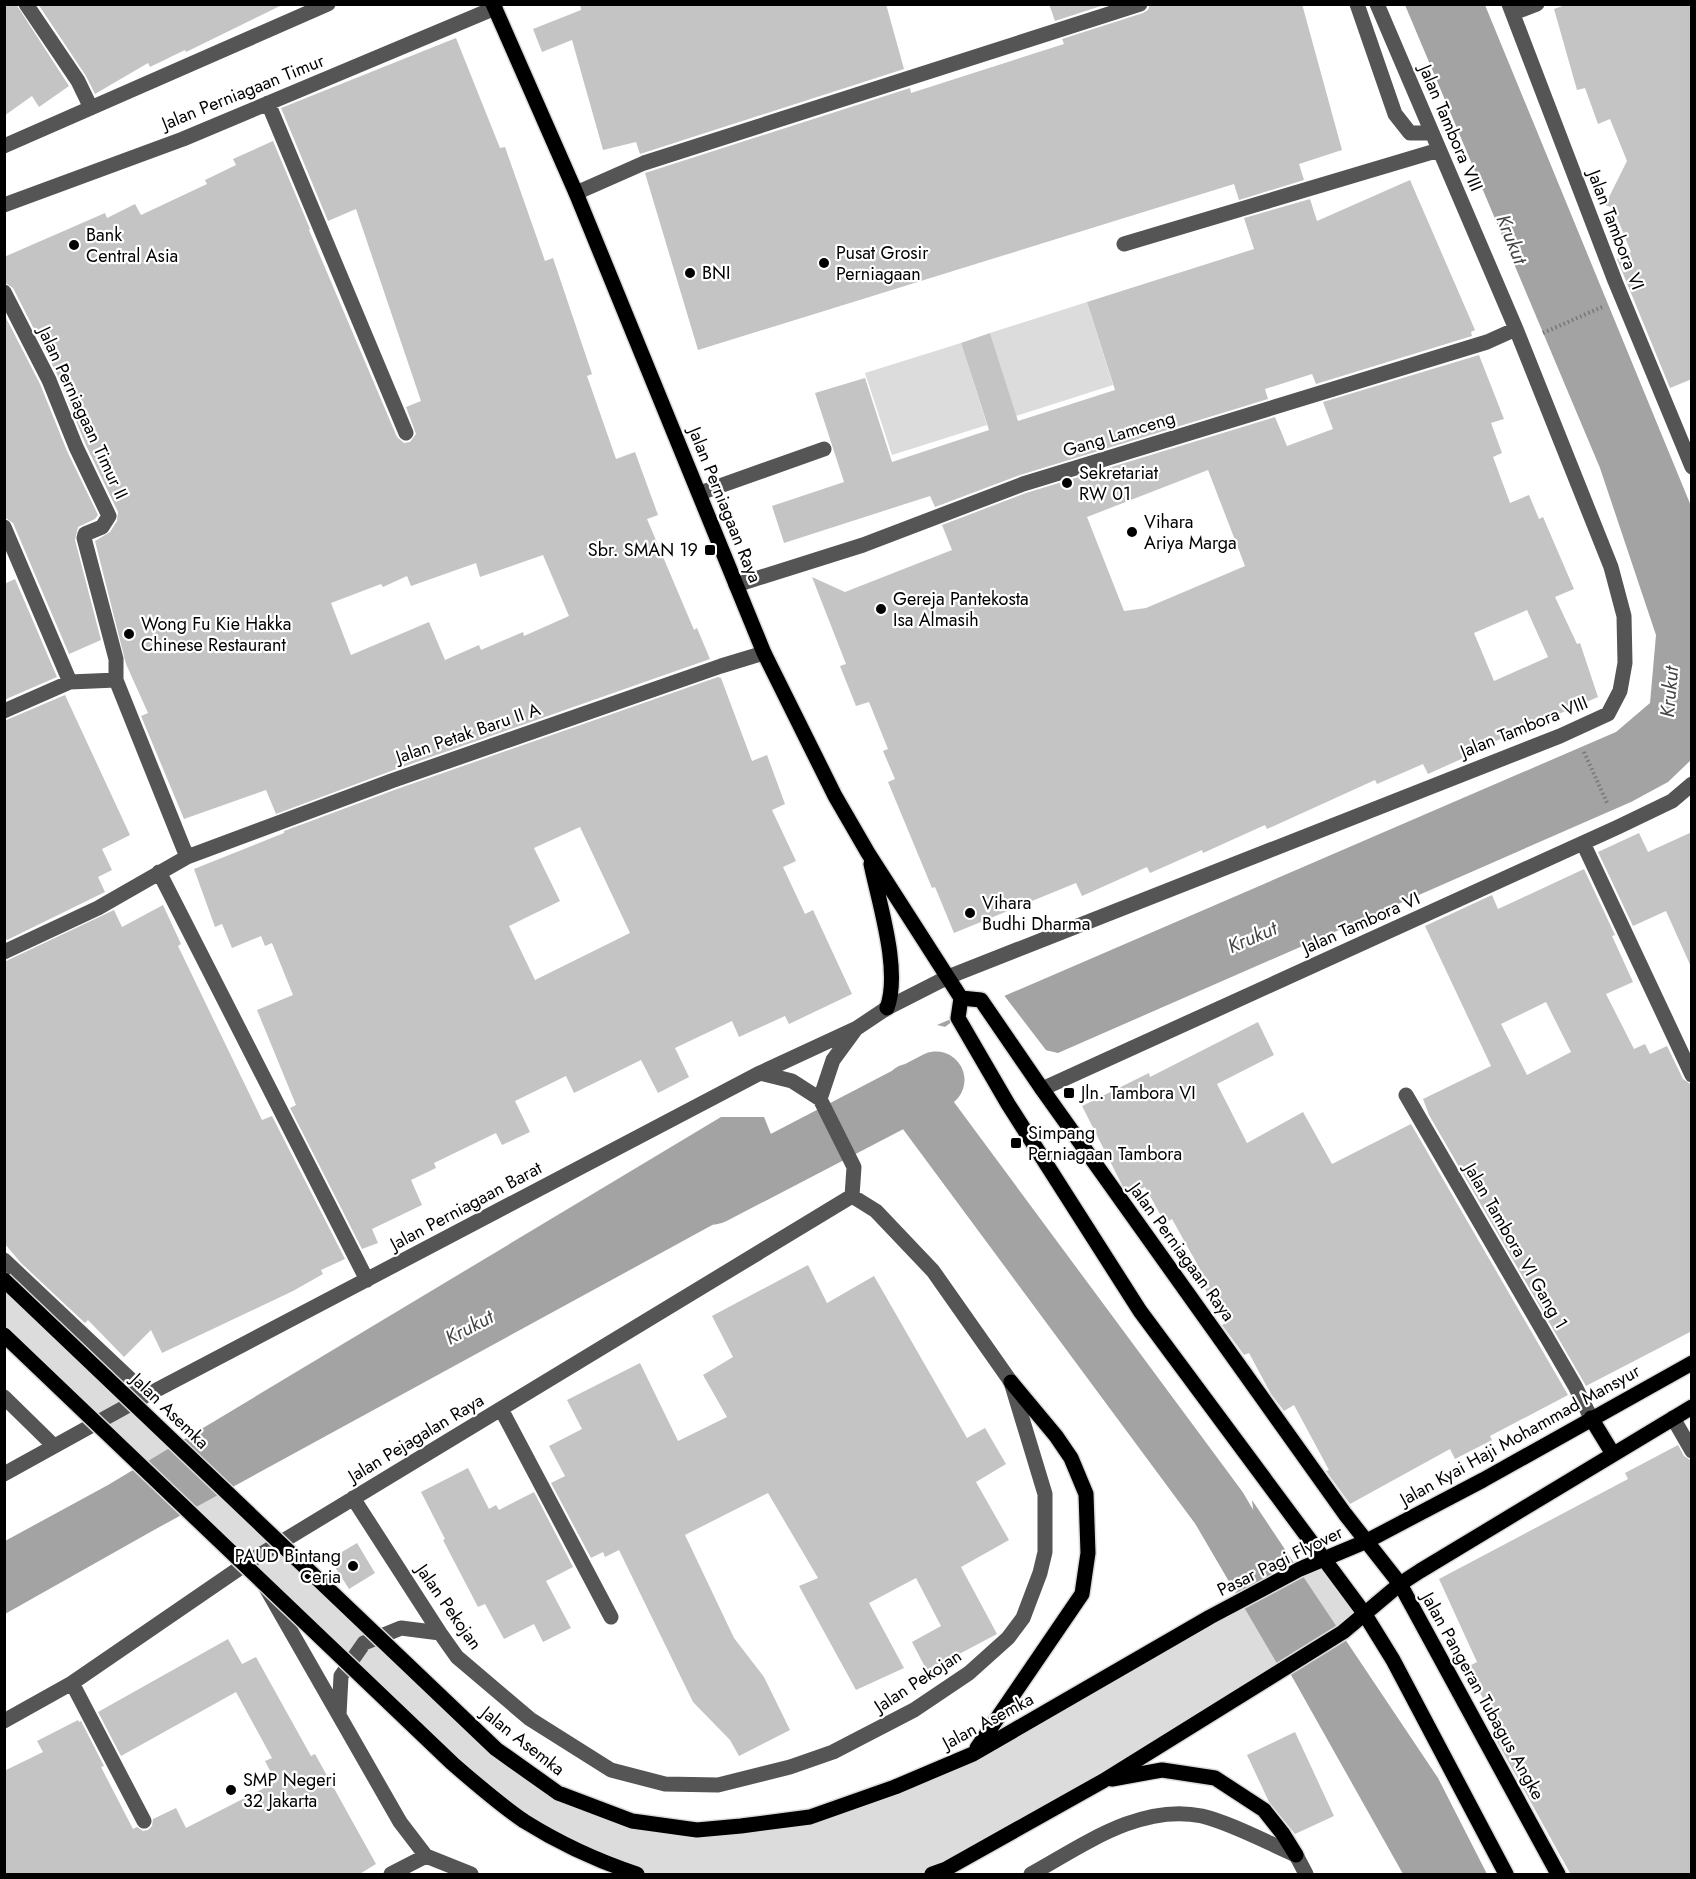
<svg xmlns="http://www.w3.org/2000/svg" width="1696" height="1879" font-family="Jost,sans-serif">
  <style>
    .green { fill: #dcdcdc }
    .water { fill: #a3a3a3 }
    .pier { fill: #fff }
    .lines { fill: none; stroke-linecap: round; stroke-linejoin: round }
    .river { stroke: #a3a3a3; stroke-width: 57 }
    .building { fill: #c4c4c4; fill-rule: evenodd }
    .major-casing { stroke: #dbdbdb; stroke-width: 18 }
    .path { stroke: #777; stroke-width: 4; stroke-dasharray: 1.5 3; stroke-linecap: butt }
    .minor { stroke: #555; stroke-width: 15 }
    .major { stroke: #000; stroke-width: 15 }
    .major-bridge-casing { stroke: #dbdbdb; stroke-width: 18; stroke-linecap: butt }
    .major-bridge { stroke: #000; stroke-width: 15 }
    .poi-dot { fill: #000; stroke: #fff; stroke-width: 2 }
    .labels { text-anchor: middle; stroke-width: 4.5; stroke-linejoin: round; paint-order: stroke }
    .street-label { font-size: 18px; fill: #000; stroke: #fff }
    .poi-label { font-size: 18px; fill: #000; stroke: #fff; text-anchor: start }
    .water-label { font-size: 20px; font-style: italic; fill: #444; stroke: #fff }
  </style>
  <rect width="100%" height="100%" fill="#fff"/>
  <!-- green -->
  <path class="green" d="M 1087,302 L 1113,385 L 1016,416 L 990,333 Z
    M 961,343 L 987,425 L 892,455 L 865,373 Z
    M 4,1280 L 496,1749 L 558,1793 L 632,1821 L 700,1829 L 810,1817 L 973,1754 L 1324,1559 L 1364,1613 L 1343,1632 L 930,1874 L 637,1874 L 525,1821 L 5,1335 Z"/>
  <!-- water -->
  <path class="water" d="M 1405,5 L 1485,5 L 1691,506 L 1691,760 L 1668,782 L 1631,802 L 1058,1053 L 937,1025 L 1616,732 L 1650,703 L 1656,635 L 1600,468 Z
    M 721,1117 L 764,1117 L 788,1176 L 769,1194 L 154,1530 L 5,1614 L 5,1541 L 108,1485 Z
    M 1252,1500 L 1438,1778 L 1487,1874 L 1403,1874 L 1268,1634 Z"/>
  <!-- pier -->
  <path class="pier" d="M 1003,994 L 1049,1054 L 948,1031 L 945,1027 L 970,1008 Z"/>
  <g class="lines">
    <!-- river -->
    <path class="river" d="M 911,1092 L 1219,1508 L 1301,1648
      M 713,1196 L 936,1080"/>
  </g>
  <!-- building -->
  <path class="building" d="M 4,4 L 16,4 L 69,86 L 39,107 L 32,96 L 4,116 Z
    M 38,4 L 284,4 L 186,52 L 185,50 L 150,67 L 148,63 L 95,94 L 86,76 Z
    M 580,4 L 886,4 L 904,69 L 640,154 L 636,142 L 603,150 L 572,40 L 542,52 L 533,29 L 581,10 Z
    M 1049,4 L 1107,4 L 1055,21 Z
    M 1150,4 L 1302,4 L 1342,150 L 1299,164 L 1304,180 L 1239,200 L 1234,184 L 698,350 L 645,173 L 910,88 L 911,93 L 1064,44 L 1062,39 L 1143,13 L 1148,10 Z
    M 1568,4 L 1692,4 L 1692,379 L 1670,388 L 1617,259 L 1631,252 L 1613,208 L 1605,205 L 1627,161 L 1610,119 L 1598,124 L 1585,88 L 1577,90 L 1554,9 Z
    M 456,38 L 500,148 L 505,147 L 545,261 L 553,258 L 592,374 L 587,376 L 616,459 L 635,452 L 658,515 L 647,519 L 694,630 L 697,628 L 710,659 L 391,771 L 276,814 L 266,790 L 184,819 L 141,716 L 148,713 L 126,664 L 95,541 L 110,532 L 117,521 L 118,512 L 85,443 L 58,376 L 13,288 L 4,282 L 4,257 L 105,213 L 107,218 L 135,204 L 141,215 L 207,184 L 205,180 L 236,165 L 233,159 L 273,141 L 310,229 L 309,230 L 397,437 L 404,443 L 410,442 L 416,434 L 406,407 L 421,401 L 356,209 L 328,221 L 281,108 ZM 543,555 L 569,616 L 524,636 L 523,632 L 481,650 L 479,645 L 445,660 L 429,622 L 351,655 L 331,603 L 381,584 L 383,587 L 407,576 L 411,586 L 476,563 L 480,577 Z
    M 1410,180 L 1475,330 L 1471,332 L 1472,336 L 1316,384 L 1312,374 L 1265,389 L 1268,399 L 1020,475 L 935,507 L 930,496 L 784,543 L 772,506 L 844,482 L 815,393 L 865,378 L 892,462 L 989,430 L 961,343 L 990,333 L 1018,421 L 1115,390 L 1087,302 L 1254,249 L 1244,218 L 1310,199 L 1317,221 Z
    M 4,314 L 40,384 L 67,451 L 98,515 L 95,519 L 78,527 L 75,540 L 101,640 L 69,654 L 13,523 L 4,517 Z
    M 1479,355 L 1504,419 L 1491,423 L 1502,453 L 1493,457 L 1510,503 L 1529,495 L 1539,519 L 1543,517 L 1574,589 L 1555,597 L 1577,644 L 1580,643 L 1598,697 L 1489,744 L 1490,746 L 1428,774 L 1423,764 L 1377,784 L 1375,780 L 1267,829 L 1265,825 L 1203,853 L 1202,850 L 1150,873 L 1147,867 L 1082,896 L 1076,883 L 954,933 L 935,887 L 932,888 L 888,782 L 895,779 L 883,751 L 888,749 L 869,702 L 856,706 L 840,666 L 846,664 L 812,577 L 845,592 L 952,550 L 942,525 L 1026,493 L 1275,417 L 1287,446 L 1333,429 L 1323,402 ZM 1208,470 L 1245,566 L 1146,608 L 1124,611 L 1087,517 ZM 1527,610 L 1548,657 L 1494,681 L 1474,633 Z
    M 15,579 L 57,677 L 4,700 L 4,584 Z
    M 718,677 L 721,678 L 752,761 L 767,755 L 785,804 L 772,810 L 796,861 L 783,867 L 805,914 L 813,910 L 852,994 L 789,1024 L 785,1016 L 739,1037 L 732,1021 L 675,1048 L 689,1077 L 658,1093 L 641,1060 L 574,1093 L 566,1076 L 515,1101 L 530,1132 L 502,1145 L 496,1133 L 434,1163 L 436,1168 L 411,1180 L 422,1205 L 372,1229 L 378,1243 L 362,1249 L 290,1108 L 296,1105 L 257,1010 L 293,995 L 272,943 L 265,946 L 261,936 L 232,948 L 222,924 L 215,927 L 194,869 L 284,833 L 284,831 L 397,789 ZM 580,827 L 630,933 L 535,980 L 509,926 L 560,901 L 534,848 Z
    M 65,695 L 130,835 L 102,849 L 112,870 L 98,877 L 105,892 L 7,940 L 4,935 L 4,721 Z
    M 1692,832 L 1692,969 L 1666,911 L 1633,926 L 1598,852 L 1639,833 L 1648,852 Z
    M 1584,869 L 1615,935 L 1612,936 L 1633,982 L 1606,994 L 1634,1049 L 1645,1044 L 1650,1054 L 1667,1046 L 1683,1079 L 1692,1085 L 1692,1331 L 1586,1386 L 1429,1115 L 1423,1099 L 1491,1066 L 1425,926 L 1492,895 L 1498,909 ZM 1546,1002 L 1571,1052 L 1527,1075 L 1501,1024 Z
    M 163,905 L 181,944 L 178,946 L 262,1120 L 272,1116 L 345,1259 L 321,1270 L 323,1274 L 293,1291 L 162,1353 L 151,1330 L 124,1357 L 88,1320 L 85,1323 L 21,1263 L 4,1243 L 4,962 L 114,910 L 122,927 Z
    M 1258,1022 L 1274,1055 L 1217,1084 L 1247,1143 L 1303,1112 L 1332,1164 L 1411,1124 L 1568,1395 L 1490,1436 L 1492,1440 L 1455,1459 L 1450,1449 L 1350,1504 L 1326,1471 L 1329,1470 L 1294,1405 L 1284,1411 L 1271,1394 L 1249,1353 L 1244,1355 L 1222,1325 L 1224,1324 L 1205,1289 L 1210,1287 L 1172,1219 L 1165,1223 L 1145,1187 L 1129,1195 L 1122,1185 L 1082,1106 L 1149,1073 L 1150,1077 Z
    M 808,1265 L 827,1303 L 874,1276 L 967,1438 L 985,1428 L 1006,1464 L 976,1482 L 1009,1540 L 961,1567 L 997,1634 L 927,1671 L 912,1642 L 941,1626 L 916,1578 L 869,1603 L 904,1668 L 856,1690 L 799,1586 L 818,1578 L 768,1493 L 685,1535 L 734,1638 L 764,1677 L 790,1730 L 739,1756 L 730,1740 L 693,1702 L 619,1550 L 605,1557 L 603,1552 L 591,1558 L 551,1483 L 565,1476 L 549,1446 L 582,1429 L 567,1400 L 640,1363 L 678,1441 L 727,1417 L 703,1375 L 733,1357 L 712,1316 Z
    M 1678,1445 L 1684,1456 L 1692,1461 L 1692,1875 L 1571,1875 L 1493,1734 L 1499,1730 L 1467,1667 L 1477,1662 L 1439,1579 L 1628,1479 L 1625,1473 Z
    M 468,1468 L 489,1509 L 496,1505 L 499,1510 L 534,1492 L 573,1567 L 546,1581 L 571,1628 L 543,1642 L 534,1624 L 504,1639 L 485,1604 L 478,1607 L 443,1540 L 445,1539 L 421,1492 Z
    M 357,1543 L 375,1573 L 349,1589 L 330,1559 Z
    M 228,1639 L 242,1664 L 256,1657 L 311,1756 L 315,1754 L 376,1864 L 358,1875 L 4,1875 L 4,1771 L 43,1752 L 37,1741 L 78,1720 L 79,1722 L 81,1721 L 104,1766 L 101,1767 L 133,1829 L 137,1827 L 143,1831 L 148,1830 L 152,1826 L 153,1819 L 176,1808 L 186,1828 L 276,1782 L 265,1761 L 272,1758 L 236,1692 L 121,1756 L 98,1712 Z
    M 1295,1732 L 1334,1816 L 1295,1834 L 1269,1802 L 1247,1755 Z"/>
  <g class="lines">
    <!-- major casing -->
    <g class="major-casing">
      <path id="major" d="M 493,4 L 576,193 L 764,653 L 835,796 L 868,853 L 961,998 L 958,1018 L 1008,1104 L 1140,1311 L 1364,1613 L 1393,1660 L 1506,1874
        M 871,864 C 879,903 901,971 887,1008
        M 961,998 L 981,1000 L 1042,1089 L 1345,1514 L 1400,1584 L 1558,1874
        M 1591,1418 L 1613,1454
        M 977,1748 L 1082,1594 L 1088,1553 L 1086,1494 L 1071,1458 L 1056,1436 L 1011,1382
        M 1112,1779 L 1162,1770 L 1215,1778 L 1264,1810 L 1283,1834 L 1296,1855
        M 558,1793 L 632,1821 L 697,1830 L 741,1826 L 810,1817 L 895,1787 L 973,1754 L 1210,1617 L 1300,1569 L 1367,1541 L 1483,1480 L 1692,1363
        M 932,1874 L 946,1869 L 1103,1781 L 1343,1632 L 1400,1584 L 1420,1571 L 1692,1407"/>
    </g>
    <!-- path -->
    <path class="path" d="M 1543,333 L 1602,307
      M 1584,752 L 1608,805"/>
    <!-- minor -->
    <path class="minor" d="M 26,4 L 78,81 L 91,108
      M 1357,4 L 1395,114 L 1410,133 L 1432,133
      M 1509,4 L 1615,281 L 1692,467
      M 1513,13 L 1537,4
      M 268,103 L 406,433
      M 4,146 L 328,4
      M 576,193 L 644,163 L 1140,4
      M 4,205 L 183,139 L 495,8
      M 1124,244 L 1439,150
      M 4,292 L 49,380 L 76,447 L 109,516 L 102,527 L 85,534 L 84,538 L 116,659 L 116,680 L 187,857
      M 700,493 L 824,449
      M 4,527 L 70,682
      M 736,585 L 863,545 L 1023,484 L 1487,342 L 1516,329
      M 4,711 L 70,682 L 116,680
      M 1583,843 L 1692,1075
      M 159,872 L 367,1280
      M 4,952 L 98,908 L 187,857 L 394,780 L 721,666 L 764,653
      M 760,1073 L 792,1081 L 820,1099 L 854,1167 L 852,1196
      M 1042,1089 L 1618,827 L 1672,801 L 1692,784
      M 1406,1095 L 1575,1386 L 1591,1418
      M 820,1099 L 833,1060 L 855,1030
      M 4,1260 L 147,1395
      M 4,1397 L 54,1446
      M 501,1409 L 611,1617
      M 1673,1418 L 1692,1451
      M 4,1474 L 147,1395 L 760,1073 L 857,1028 L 887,1008 L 948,977 L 1560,736 L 1608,714 L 1620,691 L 1625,663 L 1624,616 L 1611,567 L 1516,329 L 1377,4
      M 353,1498 L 440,1633 L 457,1657 L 530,1719 L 611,1770 L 665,1784 L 718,1785 L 790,1767 L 833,1752 L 914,1710 L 969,1673 L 1008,1638 L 1023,1618 L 1040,1573 L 1045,1552 L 1045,1494 L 1011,1382 L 933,1271 L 876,1211 L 852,1196
      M 265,1586 L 400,1822 L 426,1856 L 471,1874
      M 72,1683 L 144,1821
      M 339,1715 L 341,1676 L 364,1643 L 401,1628 L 440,1633
      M 4,1721 L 72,1683 L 250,1561 L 852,1196
      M 391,1874 L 426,1856
      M 1031,1874 C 1082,1846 1140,1803 1202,1816 C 1231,1823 1268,1843 1296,1855 L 1306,1874"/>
    <!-- major -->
    <use href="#major" class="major"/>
    <!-- major-bridge casing -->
    <g class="major-bridge-casing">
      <path id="major-bridge" d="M 4,1280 L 496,1749 L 558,1793
        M 4,1335 L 452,1763 C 475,1783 499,1804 524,1821 C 559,1843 598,1861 637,1874"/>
    </g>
    <!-- major-bridge -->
    <use href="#major-bridge" class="major-bridge"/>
  </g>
  <!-- markers -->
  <g class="poi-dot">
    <circle cx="74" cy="245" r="6"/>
    <circle cx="824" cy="263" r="6"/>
    <circle cx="690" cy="273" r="6"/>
    <circle cx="1067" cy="483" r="6"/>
    <circle cx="1132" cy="532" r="6"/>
    <rect x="704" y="544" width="12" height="12" rx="3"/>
    <circle cx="881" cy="609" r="6"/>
    <circle cx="129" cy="634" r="6"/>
    <circle cx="970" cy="913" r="6"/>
    <rect x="1063" y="1087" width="12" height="12" rx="3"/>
    <rect x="1010" y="1137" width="12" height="12" rx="3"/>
    <circle cx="353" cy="1566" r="6"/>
    <circle cx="231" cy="1790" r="6"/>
  </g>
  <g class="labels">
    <!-- street labels -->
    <g class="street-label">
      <text transform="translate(243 92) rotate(-22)" y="6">Jalan Perniagaan Timur</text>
      <text transform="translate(1451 128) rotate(67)" y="6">Jalan Tambora VIII</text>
      <text transform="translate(1616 230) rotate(69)" y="6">Jalan Tambora VI</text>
      <text transform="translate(83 413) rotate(65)" y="6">Jalan Perniagaan Timur II</text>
      <text transform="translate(1119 434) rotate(-17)" y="6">Gang Lamceng</text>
      <text transform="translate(725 505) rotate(68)" y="6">Jalan Perniagaan Raya</text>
      <text transform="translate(1524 727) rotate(-22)" y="6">Jalan Tambora VIII</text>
      <text transform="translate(468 733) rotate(-19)" y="6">Jalan Petak Baru II A</text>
      <text transform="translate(1361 923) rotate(-24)" y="6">Jalan Tambora VI</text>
      <text transform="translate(466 1206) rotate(-28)" y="6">Jalan Perniagaan Barat</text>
      <text transform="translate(1516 1246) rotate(60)" y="6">Jalan Tambora VI Gang 1</text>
      <text transform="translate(1182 1252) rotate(54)" y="6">Jalan Perniagaan Raya</text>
      <text transform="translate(170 1411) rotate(44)" y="6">Jalan Asemka</text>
      <text transform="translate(1520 1435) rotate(-29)" y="6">Jalan Kyai Haji Mohammad Mansyur</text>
      <text transform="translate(416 1438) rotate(-31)" y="6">Jalan Pejagalan Raya</text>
      <text transform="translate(1280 1561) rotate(-26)" y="6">Pasar Pagi Flyover</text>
      <text transform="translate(449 1607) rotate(55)" y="6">Jalan Pekojan</text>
      <text transform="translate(918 1681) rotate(-33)" y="6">Jalan Pekojan</text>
      <text transform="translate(1483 1696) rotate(61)" y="6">Jalan Pangeran Tubagus Angke</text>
      <text transform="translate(988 1721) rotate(-28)" y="6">Jalan Asemka</text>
      <text transform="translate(523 1741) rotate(38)" y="6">Jalan Asemka</text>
    </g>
    <!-- poi labels -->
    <g class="poi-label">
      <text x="86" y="241">Bank<tspan x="86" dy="21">Central Asia</tspan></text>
      <text x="836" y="259">Pusat Grosir<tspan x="836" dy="21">Perniagaan</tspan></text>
      <text x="702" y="279">BNI</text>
      <text x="1079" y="479">Sekretariat<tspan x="1079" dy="21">RW 01</tspan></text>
      <text x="1144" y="528">Vihara<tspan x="1144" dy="21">Ariya Marga</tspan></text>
      <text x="698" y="556" text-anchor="end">Sbr. SMAN 19</text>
      <text x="893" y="605">Gereja Pantekosta<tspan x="893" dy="21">Isa Almasih</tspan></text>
      <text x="141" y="630">Wong Fu Kie Hakka<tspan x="141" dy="21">Chinese Restaurant</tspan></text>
      <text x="982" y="909">Vihara<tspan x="982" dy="21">Budhi Dharma</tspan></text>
      <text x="1081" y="1099">Jln. Tambora VI</text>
      <text x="1028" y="1139">Simpang<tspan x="1028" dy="21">Perniagaan Tambora</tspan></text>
      <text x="341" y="1562" text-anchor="end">PAUD Bintang<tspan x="341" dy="21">Ceria</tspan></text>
      <text x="243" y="1786">SMP Negeri<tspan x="243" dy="21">32 Jakarta</tspan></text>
    </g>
    <!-- water labels -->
    <g class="water-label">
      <text transform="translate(1512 239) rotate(68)" y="7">Krukut</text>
      <text transform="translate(1669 692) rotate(-85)" y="7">Krukut</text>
      <text transform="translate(1252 937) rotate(-23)" y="7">Krukut</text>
      <text transform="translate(469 1327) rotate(-28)" y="7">Krukut</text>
    </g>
  </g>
  <!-- border -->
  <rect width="1696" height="1879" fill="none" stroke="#000000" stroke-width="12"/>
</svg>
